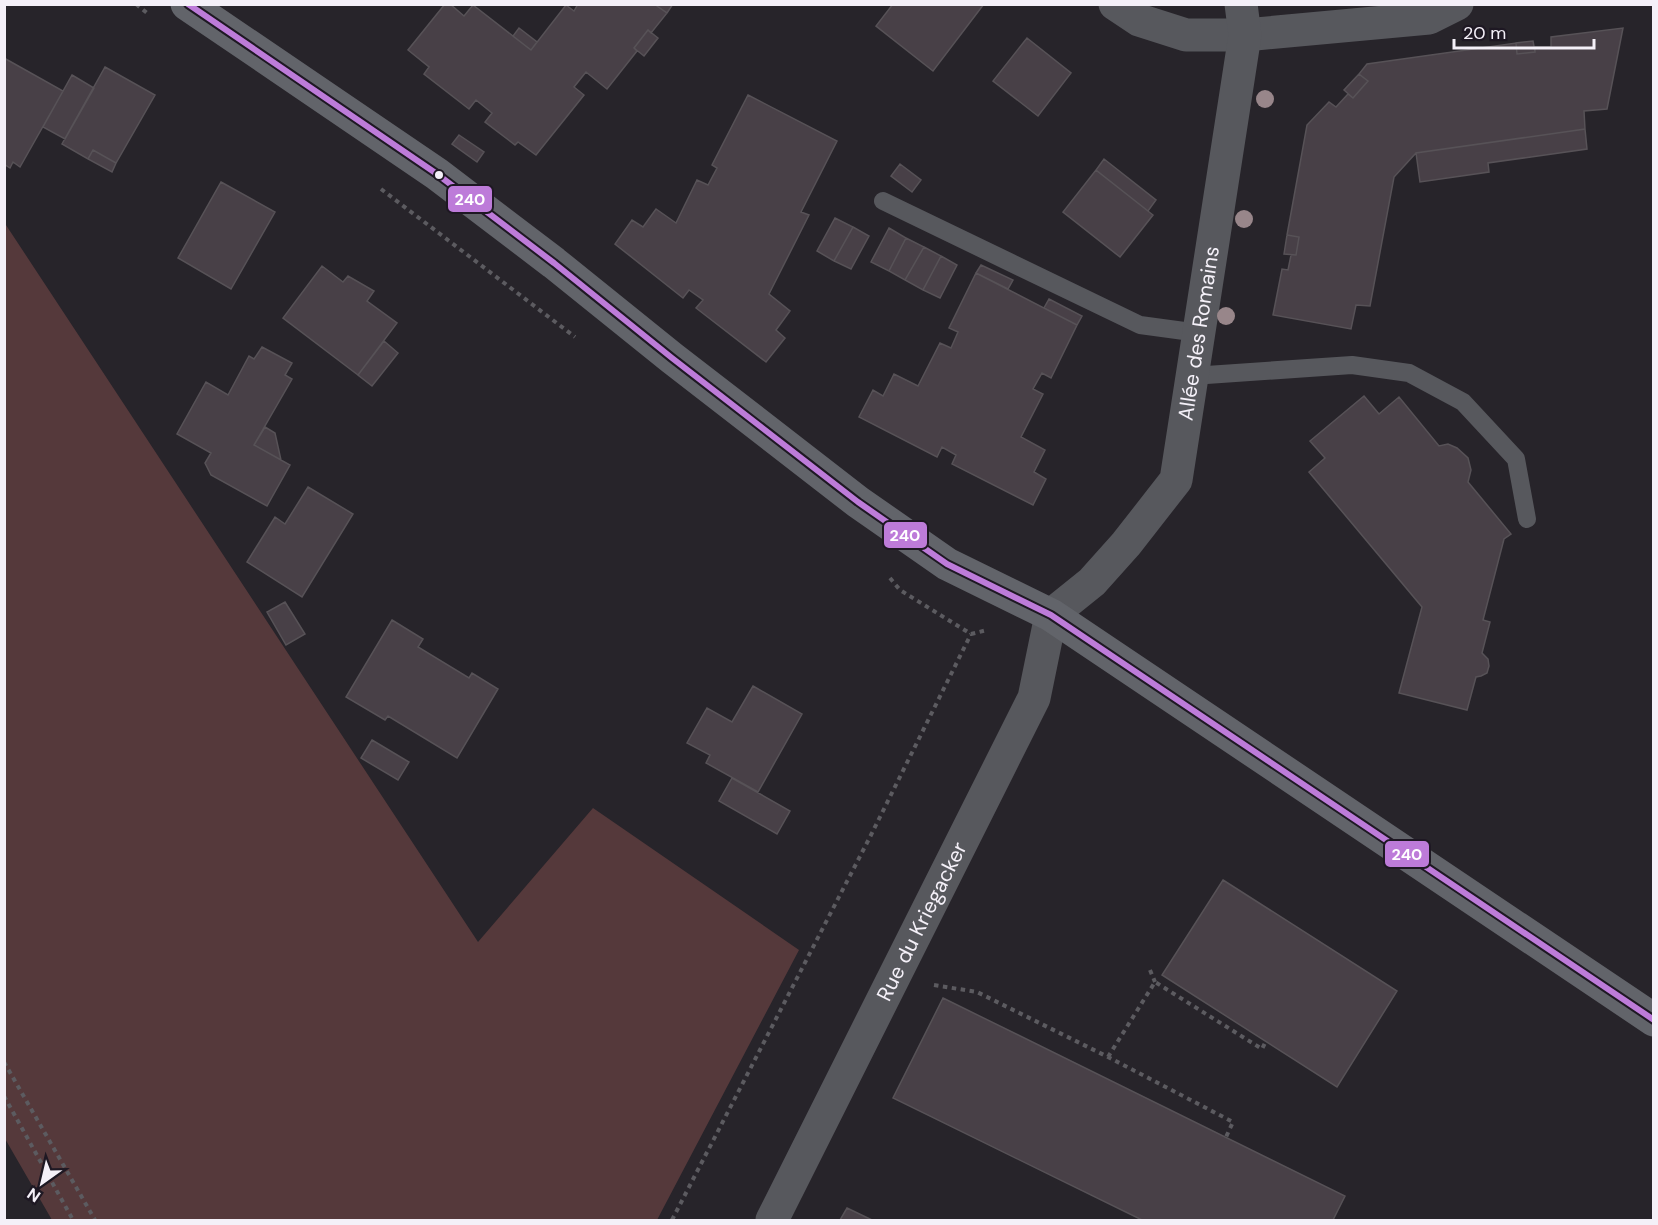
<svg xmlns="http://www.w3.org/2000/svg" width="1658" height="1225" font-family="'DM Sans',sans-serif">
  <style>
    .green { fill: #55393b }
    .building { fill: #484047; stroke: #575257; stroke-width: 1.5 }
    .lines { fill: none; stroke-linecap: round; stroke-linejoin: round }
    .path { stroke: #5c5b60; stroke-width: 4; stroke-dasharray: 4.5 4.5; stroke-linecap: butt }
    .lane { stroke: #57585d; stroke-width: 18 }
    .street { stroke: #57585d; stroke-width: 33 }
    .secondary { stroke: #62646a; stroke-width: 33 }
    .bus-1-casing { stroke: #1e1823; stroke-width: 10 }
    .bus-1 { stroke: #bd7bd9; stroke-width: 6 }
    .tree { fill: #98868a }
    .bus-dot { fill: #f4f0f8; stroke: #1e1823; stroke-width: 2 }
    .labels { text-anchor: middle; stroke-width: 6; stroke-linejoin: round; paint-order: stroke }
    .street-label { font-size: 21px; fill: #f4f0f8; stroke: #1e1823 }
    .line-badge { stroke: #1e1823; stroke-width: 2 }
    .badge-label { font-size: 16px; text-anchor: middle; font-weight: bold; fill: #fff }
  </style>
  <rect width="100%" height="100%" fill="#27242a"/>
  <!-- green -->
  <path class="green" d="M 4,222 L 478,942 L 593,808 L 799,950 L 657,1220 L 52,1220 L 4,1137 Z"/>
  <!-- building -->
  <path class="building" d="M 445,4 L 450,4 L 464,16 L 473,5 L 531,50 L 566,5 L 574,11 L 578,4 L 658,4 L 657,6 L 667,13 L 651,33 L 648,30 L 634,48 L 637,51 L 607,89 L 586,72 L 574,87 L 584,95 L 536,155 L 518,142 L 515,145 L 485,122 L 492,113 L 476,100 L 469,109 L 424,74 L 429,67 L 408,50 Z
    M 658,4 L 673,4 L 667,13 L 657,6 Z
    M 893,4 L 984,4 L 933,71 L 876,26 Z
    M 519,28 L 537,42 L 531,50 L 513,36 Z
    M 1623,28 L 1607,109 L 1584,111 L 1585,129 L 1416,153 L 1394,177 L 1370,306 L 1356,305 L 1351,329 L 1273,315 L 1282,269 L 1288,270 L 1291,255 L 1296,255 L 1299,237 L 1287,235 L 1307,125 L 1329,102 L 1336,107 L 1348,94 L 1353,98 L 1368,81 L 1359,74 L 1367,64 L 1516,43 L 1517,54 L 1535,52 L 1535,47 L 1551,47 L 1551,37 Z
    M 648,30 L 658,38 L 644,56 L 634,48 Z
    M 1027,38 L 1071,73 L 1038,116 L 993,81 Z
    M 1533,41 L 1535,52 L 1517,54 L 1516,43 Z
    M 4,58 L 63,91 L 20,167 L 13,162 L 10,168 L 4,164 Z
    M 105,67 L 155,95 L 116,163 L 93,150 L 88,159 L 62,144 Z
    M 1359,74 L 1368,81 L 1353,98 L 1344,90 Z
    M 72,75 L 94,88 L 65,139 L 43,127 Z
    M 748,95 L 837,141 L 801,212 L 809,215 L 769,294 L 790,311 L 776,330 L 785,338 L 766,362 L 696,308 L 703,300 L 689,290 L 683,298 L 615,244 L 632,220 L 643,227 L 656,209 L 676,223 L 697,180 L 708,185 L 717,168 L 712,165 Z
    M 1585,129 L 1587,149 L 1488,163 L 1489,172 L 1420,182 L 1416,153 Z
    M 459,135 L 484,152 L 477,162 L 452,144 Z
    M 93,150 L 116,163 L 112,172 L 88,159 Z
    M 1104,159 L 1156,200 L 1148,211 L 1096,170 Z
    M 900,164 L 921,180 L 912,192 L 891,176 Z
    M 1096,170 L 1153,215 L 1120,257 L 1063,212 Z
    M 221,182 L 275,212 L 231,289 L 178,258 Z
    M 835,218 L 853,227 L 834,261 L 817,251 Z
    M 853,227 L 869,236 L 851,269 L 834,261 Z
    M 889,228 L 906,238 L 889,271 L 871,262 Z
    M 1287,235 L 1299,237 L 1296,255 L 1284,254 Z
    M 906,238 L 924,247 L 905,280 L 889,271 Z
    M 924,247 L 941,256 L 923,290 L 905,280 Z
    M 941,256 L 957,265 L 940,298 L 923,290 Z
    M 981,265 L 1013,280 L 1008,289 L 976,273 Z
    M 322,266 L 343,282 L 348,276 L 374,291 L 367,301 L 397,323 L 358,375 L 283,318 Z
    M 976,273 L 1077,325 L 1051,378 L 1042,373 L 1033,389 L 1043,394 L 1021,437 L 1045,450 L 1034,472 L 1046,479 L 1033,505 L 952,464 L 956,455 L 942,447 L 937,457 L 859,417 L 873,390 L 883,396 L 894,374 L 918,386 L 940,343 L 951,348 L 958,332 L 949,328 Z
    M 1049,299 L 1082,316 L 1077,325 L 1044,308 Z
    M 384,341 L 398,353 L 372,386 L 358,375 Z
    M 262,347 L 292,363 L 285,375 L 292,379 L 254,445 L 290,465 L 267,506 L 211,475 L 205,463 L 211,453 L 177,434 L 206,382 L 228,395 L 249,356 L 254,359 Z
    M 1364,396 L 1379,414 L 1399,397 L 1439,446 L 1448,444 L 1457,448 L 1468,458 L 1471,470 L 1468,482 L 1511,534 L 1504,539 L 1483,620 L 1490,622 L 1482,653 L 1488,659 L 1489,666 L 1487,673 L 1481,676 L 1476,677 L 1467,710 L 1399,693 L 1422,607 L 1309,472 L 1325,458 L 1310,441 Z
    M 265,427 L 275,433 L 281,460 L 254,445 Z
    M 308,487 L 353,514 L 302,597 L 247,562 L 275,517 L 285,524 Z
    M 285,602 L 305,634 L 286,645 L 267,612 Z
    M 392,620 L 423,639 L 418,647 L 469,678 L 472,673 L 498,689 L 457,758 L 388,716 L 385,720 L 346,697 Z
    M 753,686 L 802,714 L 758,792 L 706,763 L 710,755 L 687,743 L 707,708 L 732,722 Z
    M 372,740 L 409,762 L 398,780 L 361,758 Z
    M 732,778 L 790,811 L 777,834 L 719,801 Z
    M 1223,880 L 1397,991 L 1337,1087 L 1162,975 Z
    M 943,998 L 1345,1196 L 1333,1220 L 1142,1220 L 893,1098 Z
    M 847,1208 L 872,1220 L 840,1220 Z"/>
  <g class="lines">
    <!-- path -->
    <path class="path" d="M 136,4 L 147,13
      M 381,189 L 575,337
      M 890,578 L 900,590 L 971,634 L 987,630
      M 1150,970 L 1155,982
      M 934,985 L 977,992 L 1108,1057 L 1233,1122 L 1226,1137
      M 1108,1057 L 1155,982 L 1262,1049 L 1266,1041
      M 4,1062 L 95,1220
      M 4,1096 L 73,1220
      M 672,1220 L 871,835 L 971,634"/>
    <!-- lane -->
    <path class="lane" d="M 883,201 L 1140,325 L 1199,333
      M 1192,376 L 1352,365 L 1409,373 L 1463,402 L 1516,459 L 1527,519"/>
    <!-- street -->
    <g class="street">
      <path d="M 1115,4 L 1139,20 L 1186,35 L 1245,35 L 1429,18 L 1457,4"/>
      <path id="s1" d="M 772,1220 L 1034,698 L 1051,615 L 1092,582 L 1126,544 L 1176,480 L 1245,35 L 1241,4"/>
    </g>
    <!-- secondary -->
    <path class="secondary" d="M 187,4 L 437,174 L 554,263 L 672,358 L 858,502 L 947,564 L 1051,615 L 1654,1020"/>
    <!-- bus-1 casing -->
    <g class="bus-1-casing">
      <path id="bus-1" d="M 188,4 L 437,174 L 554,263 L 672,358 L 858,502 L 947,564 L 1051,615 L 1654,1020"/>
    </g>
    <!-- bus-1 -->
    <use href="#bus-1" class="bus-1"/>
  </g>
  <!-- trees -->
  <g class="tree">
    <circle cx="1265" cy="99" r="9"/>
    <circle cx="1244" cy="219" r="9"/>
    <circle cx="1226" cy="316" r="9"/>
  </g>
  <!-- markers -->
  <circle class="bus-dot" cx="439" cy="175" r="5"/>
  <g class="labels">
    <!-- street labels -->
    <g class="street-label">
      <text dy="7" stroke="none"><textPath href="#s1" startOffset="1002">Allée des Romains</textPath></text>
      <text dy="7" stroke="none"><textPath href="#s1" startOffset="334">Rue du Kriegacker</textPath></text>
    </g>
  </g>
  <g class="line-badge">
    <rect x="447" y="185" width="46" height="28" rx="6" fill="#bd7bd9"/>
    <rect x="883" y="521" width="45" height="28" rx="6" fill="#bd7bd9"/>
    <rect x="1384" y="840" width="46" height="28" rx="6" fill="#bd7bd9"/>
  </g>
  <g class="badge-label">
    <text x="470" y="205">240</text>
    <text x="905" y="541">240</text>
    <text x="1407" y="860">240</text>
  </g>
  <!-- border -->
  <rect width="1658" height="1225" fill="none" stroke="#f4f0f8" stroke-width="12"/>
  <!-- north arrow -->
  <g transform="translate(42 1183) rotate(214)" stroke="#1e1823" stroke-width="4.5" paint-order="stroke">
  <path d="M0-4.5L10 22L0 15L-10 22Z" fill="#f4f0f8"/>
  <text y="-9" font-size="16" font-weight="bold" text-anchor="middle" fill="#f4f0f8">N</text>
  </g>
  <!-- scale -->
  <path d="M1454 39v9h140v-9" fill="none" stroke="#f4f0f8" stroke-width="3"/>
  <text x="1463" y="39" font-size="18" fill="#f4f0f8" stroke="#1e1823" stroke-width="4.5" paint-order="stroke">20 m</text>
</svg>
